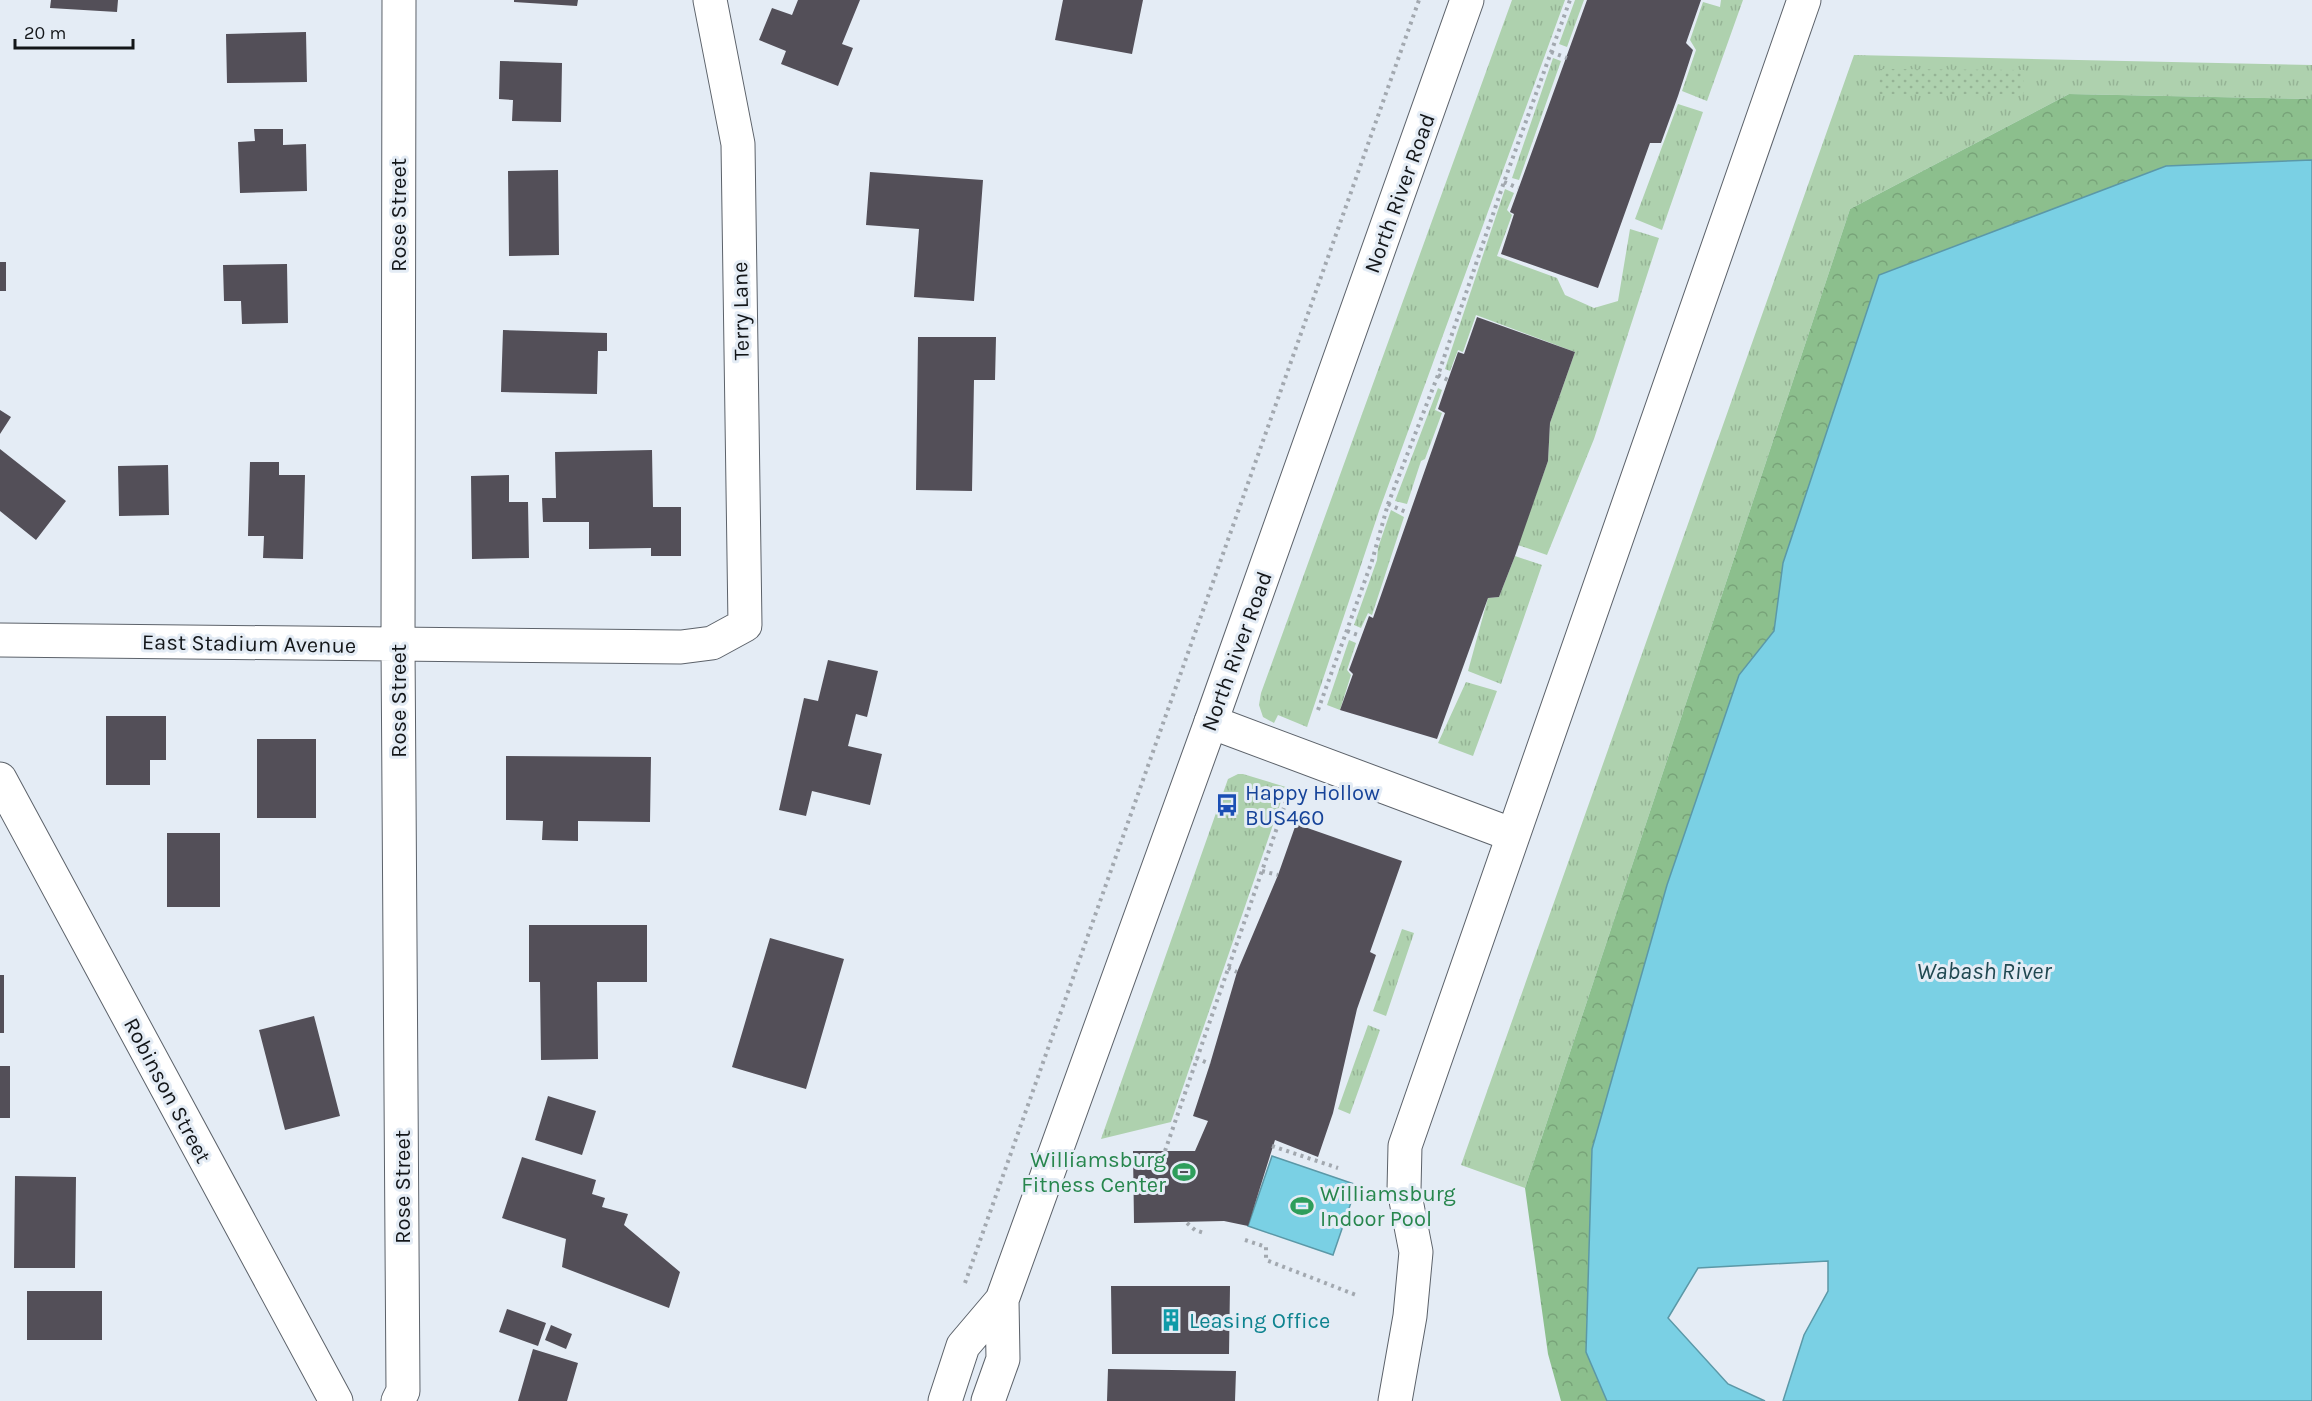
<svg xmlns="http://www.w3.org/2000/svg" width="2312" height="1401" font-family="Karla,sans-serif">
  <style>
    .grass { fill: url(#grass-tufts) }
    .forest { fill: url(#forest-crowns) }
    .park { fill: url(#park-dots) }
    .water { fill: #7ad0e4; stroke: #5b98a7; stroke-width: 1.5 }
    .building { fill: #534f58 }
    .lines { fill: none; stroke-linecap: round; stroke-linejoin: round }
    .minor-casing { stroke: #5c626a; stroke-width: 35 }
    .major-casing { stroke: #5c626a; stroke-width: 35 }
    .path { stroke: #a2a8af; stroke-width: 4; stroke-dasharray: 3 4.5; stroke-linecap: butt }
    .minor { stroke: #fff; stroke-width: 33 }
    .major { stroke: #fff; stroke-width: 33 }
    .labels { text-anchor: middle; stroke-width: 6; stroke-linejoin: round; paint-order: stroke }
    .street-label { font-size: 22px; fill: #131619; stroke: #e4ecf5 }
    .transit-label { font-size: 22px; fill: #164399; stroke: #e4ecf5; text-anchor: start }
    .leisure-label { font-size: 22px; fill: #27864d; stroke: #e4ecf5; text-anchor: end }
    .culture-label { font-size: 22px; fill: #0d838f; stroke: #e4ecf5; text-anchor: start }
    .water-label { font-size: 24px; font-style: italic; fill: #214952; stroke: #e4ecf5 }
  </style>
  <defs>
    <pattern id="grass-tufts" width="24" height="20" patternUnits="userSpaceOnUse" patternTransform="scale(1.5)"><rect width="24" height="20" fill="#aed1ae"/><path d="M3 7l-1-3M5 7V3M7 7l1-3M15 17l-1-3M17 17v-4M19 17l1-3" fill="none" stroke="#95b395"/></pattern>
    <pattern id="forest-crowns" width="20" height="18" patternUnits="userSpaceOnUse" patternTransform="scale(1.5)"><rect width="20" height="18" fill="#8cbf8d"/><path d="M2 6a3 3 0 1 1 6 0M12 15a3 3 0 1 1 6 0" fill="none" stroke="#78a379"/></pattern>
    <pattern id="park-dots" width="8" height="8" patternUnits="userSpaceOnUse" patternTransform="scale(1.5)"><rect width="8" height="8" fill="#aed1ae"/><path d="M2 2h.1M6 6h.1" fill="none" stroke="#95b395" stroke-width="1.8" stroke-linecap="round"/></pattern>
  </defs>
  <rect width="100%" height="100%" fill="#e4ecf5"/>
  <!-- grass -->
  <path class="grass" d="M 1512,0 L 1565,0 L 1379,511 L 1307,727 L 1278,715 L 1274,723 L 1263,717 L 1259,705 L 1261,693 Z
    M 1575,0 L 1584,0 L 1567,47 L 1559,44 Z
    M 1721,0 L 1743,0 L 1707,101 L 1682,91 L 1696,50 L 1690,40 L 1703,2 L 1720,7 Z
    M 1854,55 L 2312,65 L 2312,99 L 2069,94 L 1850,209 L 1525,1188 L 1461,1165 Z
    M 1553,58 L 1561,61 L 1519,180 L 1512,178 Z
    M 1678,104 L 1703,112 L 1662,230 L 1635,219 Z
    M 1505,189 L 1514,193 L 1507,210 L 1512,215 L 1497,256 L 1557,278 L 1565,295 L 1594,308 L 1618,301 L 1630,229 L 1659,238 L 1594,439 L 1547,555 L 1518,545 L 1548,461 L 1550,423 L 1575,352 L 1476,315 L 1463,352 L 1458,350 L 1450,371 L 1445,369 Z
    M 1438,388 L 1442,390 L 1435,410 L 1442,413 L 1425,459 L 1421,461 L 1407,504 L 1395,501 Z
    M 1391,510 L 1404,517 L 1372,615 L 1368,613 L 1361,628 L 1354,625 L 1377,560 L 1378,548 Z
    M 1515,556 L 1542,565 L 1501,684 L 1468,671 L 1488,598 L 1499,597 Z
    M 1349,640 L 1356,643 L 1347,670 L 1351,675 L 1340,710 L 1327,705 Z
    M 1466,682 L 1497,691 L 1473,756 L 1438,743 Z
    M 1238,774 L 1243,774 L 1286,787 L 1171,1122 L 1101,1139 L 1228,779 Z
    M 1402,929 L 1414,933 L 1386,1016 L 1373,1011 Z
    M 1368,1025 L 1380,1030 L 1350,1114 L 1338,1109 Z"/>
  <!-- forest -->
  <path class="forest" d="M 2069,94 L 2312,99 L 2312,160 L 2166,166 L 1783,563 L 1774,631 L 1739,675 L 1667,885 L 1592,1149 L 1586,1352 L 1607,1401 L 1561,1401 L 1548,1354 L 1525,1188 L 1850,209 Z"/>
  <!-- park -->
  <path class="park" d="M 1880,69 L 2024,70 L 2024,94 L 1879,94 Z"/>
  <!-- water -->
  <path class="water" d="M 2312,160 L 2312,1401 L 1783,1401 L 1804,1335 L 1828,1291 L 1828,1261 L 1698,1268 L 1668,1318 L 1728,1384 L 1765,1401 L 1607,1401 L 1586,1352 L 1592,1149 L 1667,885 L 1739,675 L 1774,631 L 1783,563 L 1879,275 L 2166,166 Z
    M 1272,1156 L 1357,1185 L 1333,1255 L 1248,1226 Z"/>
  <!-- building -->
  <path class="building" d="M 51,0 L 118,0 L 117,12 L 50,8 Z
    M 514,0 L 578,0 L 577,6 L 514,2 Z
    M 798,0 L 860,0 L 842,44 L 853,48 L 838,86 L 781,64 L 786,51 L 759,40 L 772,8 L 792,15 Z
    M 1063,0 L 1143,0 L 1132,54 L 1055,40 Z
    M 1587,0 L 1701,0 L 1686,43 L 1693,50 L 1678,96 L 1661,143 L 1650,143 L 1598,288 L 1501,254 L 1514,214 L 1510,212 Z
    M 306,32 L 307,82 L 227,83 L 226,34 Z
    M 500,61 L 562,63 L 561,122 L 512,121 L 513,100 L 499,99 Z
    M 254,129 L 283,129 L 283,145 L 306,144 L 307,191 L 240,193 L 238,142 L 255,141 Z
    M 558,170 L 559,255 L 509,256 L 508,171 Z
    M 870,172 L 983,180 L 974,301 L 914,297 L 919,229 L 866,225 Z
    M 0,262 L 6,262 L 6,291 L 0,291 Z
    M 287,264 L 288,323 L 242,324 L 241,301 L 224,301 L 223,265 Z
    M 1477,317 L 1575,352 L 1550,423 L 1548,461 L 1515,556 L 1499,597 L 1488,598 L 1437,739 L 1340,710 L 1353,674 L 1349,670 L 1369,616 L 1373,618 L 1445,413 L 1438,409 L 1448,380 L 1458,352 L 1464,354 Z
    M 503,330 L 607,333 L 607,351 L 598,351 L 597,394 L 501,392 Z
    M 918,337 L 996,337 L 995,380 L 974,380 L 972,491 L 916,490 Z
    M 0,410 L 11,417 L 0,434 Z
    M 0,449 L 66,501 L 36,540 L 0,511 Z
    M 652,450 L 653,507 L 681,507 L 681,556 L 651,556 L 651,548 L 589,549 L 589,522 L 543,522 L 542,498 L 556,498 L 555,452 Z
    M 250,462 L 279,462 L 279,475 L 305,475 L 303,559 L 263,558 L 264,536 L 248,536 Z
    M 168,465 L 169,515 L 119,516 L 118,466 Z
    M 509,475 L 509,502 L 528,502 L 529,558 L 472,559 L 471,476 Z
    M 828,660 L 878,671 L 867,717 L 856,714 L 848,746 L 882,754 L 870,805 L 812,791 L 806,816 L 779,810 L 804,698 L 818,701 Z
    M 106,716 L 166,716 L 166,760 L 150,760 L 150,785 L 106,785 Z
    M 257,739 L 316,739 L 316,818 L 257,818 Z
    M 506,756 L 651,757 L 650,822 L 578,821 L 578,841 L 542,840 L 543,821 L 506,820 Z
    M 1296,824 L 1402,861 L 1370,952 L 1376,955 L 1357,1009 L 1333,1113 L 1318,1157 L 1275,1140 L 1248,1226 L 1224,1221 L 1134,1223 L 1133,1151 L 1195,1151 L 1208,1121 L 1193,1116 L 1210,1064 L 1237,972 L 1278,875 Z
    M 167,833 L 220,833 L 220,907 L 167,907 Z
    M 529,925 L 647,925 L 647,982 L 597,982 L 598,1059 L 541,1060 L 540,982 L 529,982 Z
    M 770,938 L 844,959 L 806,1089 L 732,1067 Z
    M 0,975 L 4,975 L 4,1033 L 0,1033 Z
    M 314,1016 L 340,1116 L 285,1130 L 259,1030 Z
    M 0,1066 L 10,1066 L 10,1118 L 0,1118 Z
    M 548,1096 L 596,1111 L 582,1155 L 535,1140 Z
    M 522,1157 L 596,1180 L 592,1194 L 605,1198 L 602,1207 L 628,1214 L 624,1225 L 680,1272 L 669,1308 L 562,1267 L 566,1239 L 502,1218 Z
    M 15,1176 L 76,1177 L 75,1268 L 14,1268 Z
    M 1111,1286 L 1230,1286 L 1229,1354 L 1112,1354 Z
    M 27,1291 L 102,1291 L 102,1340 L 27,1340 Z
    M 507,1309 L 546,1323 L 538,1346 L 499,1332 Z
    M 551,1325 L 572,1334 L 566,1349 L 545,1340 Z
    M 533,1349 L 578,1363 L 567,1401 L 518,1401 Z
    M 1108,1369 L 1236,1371 L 1235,1401 L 1107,1401 Z"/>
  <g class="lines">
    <!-- minor casing -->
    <g class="minor-casing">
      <path id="minor" d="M 0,640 L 681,647 L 712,643 L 745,625 L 738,144 L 710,0
        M 1211,722 L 1513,835
        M 0,779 L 336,1401
        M 398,1401 L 403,1391 L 398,645 L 399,0
        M 1395,1401 L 1410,1316 L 1416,1252 L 1404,1190 L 1405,1146 L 1804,0"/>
    </g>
    <!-- major casing -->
    <g class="major-casing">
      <path id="major" d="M 945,1401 L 963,1346 L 1002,1300
        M 988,1401 L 1003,1359 L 1002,1300 L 1211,722 L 1467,0"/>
    </g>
    <!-- path -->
    <path class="path" d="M 1551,52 L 1567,58
      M 1504,182 L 1518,188
      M 1438,375 L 1448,380
      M 1388,504 L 1408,513
      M 1347,631 L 1361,636
      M 1318,710 L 1372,561 L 1388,504 L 1438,375 L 1504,182 L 1570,0
      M 1262,871 L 1278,875
      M 1228,968 L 1237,972
      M 1196,1058 L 1210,1064
      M 1272,1146 L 1338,1168
      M 1165,1151 L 1290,790
      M 1187,1223 L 1195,1230 L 1204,1233
      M 1245,1240 L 1266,1247 L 1266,1260 L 1356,1295
      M 965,1283 L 1419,0"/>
    <!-- minor -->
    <use href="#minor" class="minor"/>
    <!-- major -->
    <use href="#major" class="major"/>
  </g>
  <!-- icons -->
  <defs>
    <g id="bus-bare" transform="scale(1.8)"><path d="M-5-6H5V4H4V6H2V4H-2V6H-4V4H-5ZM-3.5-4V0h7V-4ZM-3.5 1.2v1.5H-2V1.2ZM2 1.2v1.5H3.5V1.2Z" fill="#1a4fb4" stroke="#e4ecf5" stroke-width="2.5" paint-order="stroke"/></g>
    <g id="stadium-bare" transform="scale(1.8)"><path d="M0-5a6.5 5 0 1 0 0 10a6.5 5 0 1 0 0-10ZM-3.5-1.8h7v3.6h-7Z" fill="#2e9e5b" stroke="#e4ecf5" stroke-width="2.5" paint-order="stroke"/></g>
    <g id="building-bare" transform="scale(1.8)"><path d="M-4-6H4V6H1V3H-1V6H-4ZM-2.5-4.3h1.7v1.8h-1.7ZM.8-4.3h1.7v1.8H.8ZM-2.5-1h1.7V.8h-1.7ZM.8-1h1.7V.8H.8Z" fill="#0f9aa8" stroke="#e4ecf5" stroke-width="2.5" paint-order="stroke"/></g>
  </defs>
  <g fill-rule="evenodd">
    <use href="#bus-bare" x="1227" y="805"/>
    <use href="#stadium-bare" x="1184" y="1172"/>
    <use href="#stadium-bare" x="1302" y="1206"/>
    <use href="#building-bare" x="1171" y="1320"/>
  </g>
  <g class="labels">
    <!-- street labels -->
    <g class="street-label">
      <text transform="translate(1399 193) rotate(-70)" y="8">North River Road</text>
      <text transform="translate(398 215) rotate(-90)" y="8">Rose Street</text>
      <text transform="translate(740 311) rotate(-91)" y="8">Terry Lane</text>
      <text transform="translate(249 643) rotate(1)" y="8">East Stadium Avenue</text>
      <text transform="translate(1236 651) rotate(-70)" y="8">North River Road</text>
      <text transform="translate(398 701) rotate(-90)" y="8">Rose Street</text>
      <text transform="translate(168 1090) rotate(62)" y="8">Robinson Street</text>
      <text transform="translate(402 1187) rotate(-90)" y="8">Rose Street</text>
    </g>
    <!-- transit labels -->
    <g class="transit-label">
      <text x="1245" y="800">Happy Hollow<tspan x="1245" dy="25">BUS460</tspan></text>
    </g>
    <!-- leisure labels -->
    <g class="leisure-label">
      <text x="1166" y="1167">Williamsburg<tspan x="1166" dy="25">Fitness Center</tspan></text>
      <text x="1320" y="1201" text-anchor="start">Williamsburg<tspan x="1320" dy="25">Indoor Pool</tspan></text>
    </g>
    <!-- culture labels -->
    <g class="culture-label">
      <text x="1189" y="1328">Leasing Office</text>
    </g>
    <!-- water labels -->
    <g class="water-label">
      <text x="1984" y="979">Wabash River</text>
    </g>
  </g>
  <!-- scale -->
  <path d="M15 39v9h118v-9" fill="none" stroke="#131619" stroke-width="3"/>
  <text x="24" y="39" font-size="18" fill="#131619" stroke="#e4ecf5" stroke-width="4.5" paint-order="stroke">20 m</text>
</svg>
